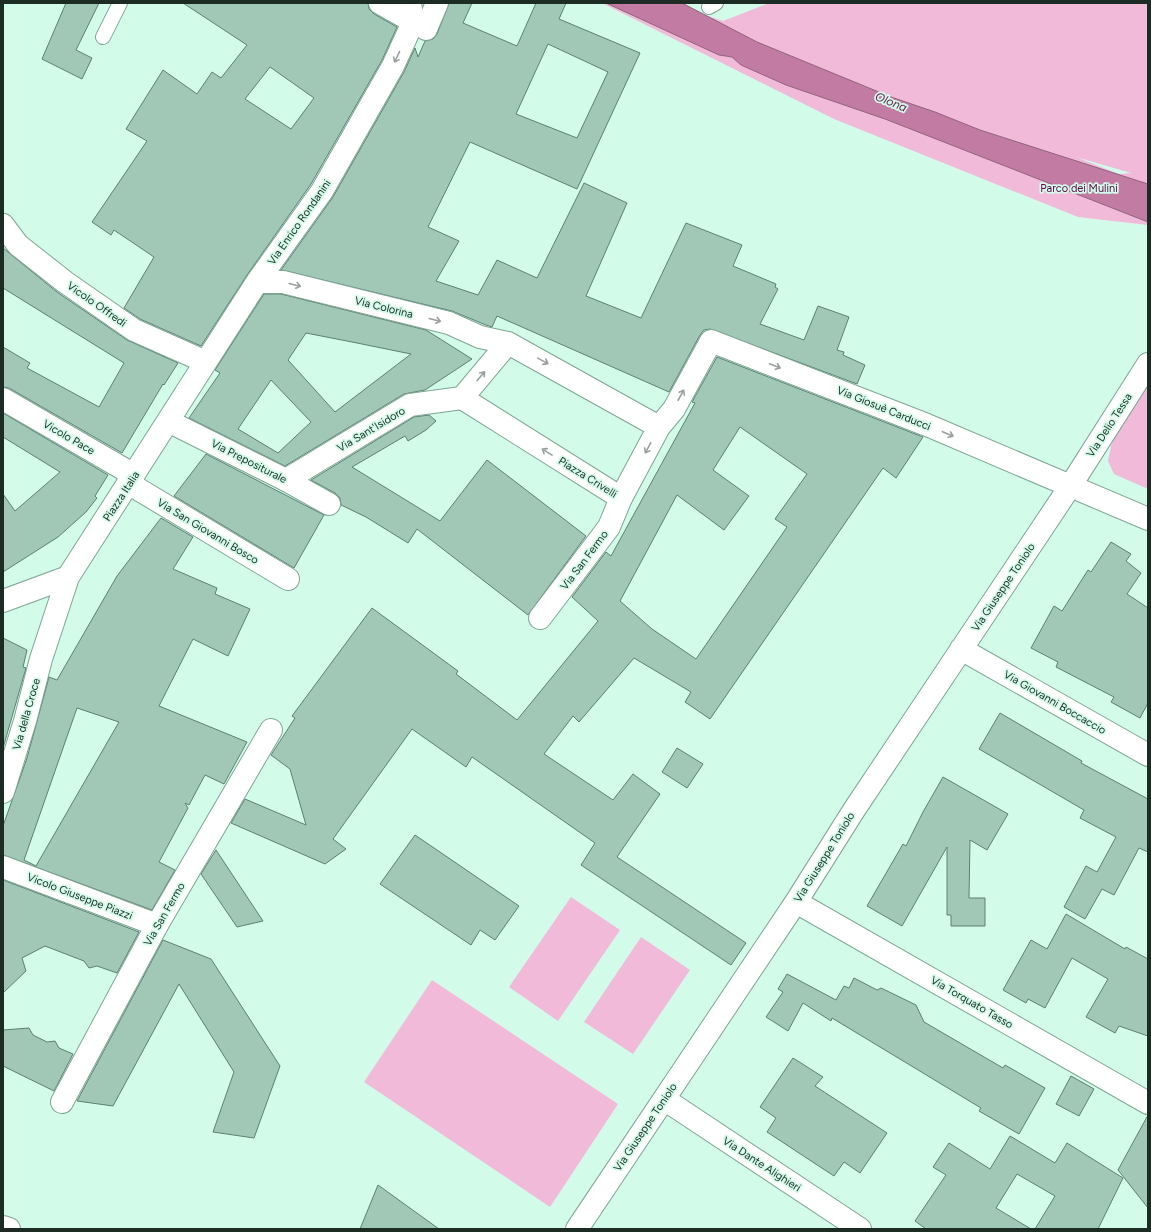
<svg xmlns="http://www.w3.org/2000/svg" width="1151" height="1232" font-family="Figtree,sans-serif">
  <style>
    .green { fill: #f1bad8; fill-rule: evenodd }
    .water { fill: #c27ba3; stroke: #90637d }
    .building { fill: #a1c8b7; stroke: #5c8171; fill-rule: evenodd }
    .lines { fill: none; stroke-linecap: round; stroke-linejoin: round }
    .service-casing { stroke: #7fa595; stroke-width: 16 }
    .pedestrian-casing { stroke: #7fa595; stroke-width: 24 }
    .minor-casing { stroke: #7fa595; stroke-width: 24 }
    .service { stroke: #fff; stroke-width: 14 }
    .pedestrian { stroke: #fff; stroke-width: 22 }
    .minor { stroke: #fff; stroke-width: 22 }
    .oneway { stroke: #99a09d }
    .labels { text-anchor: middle; stroke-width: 3.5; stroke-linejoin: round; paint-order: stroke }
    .park-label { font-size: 11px; fill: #5f0644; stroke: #d2fbe9 }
    .street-label { font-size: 11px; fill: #1c2c25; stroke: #d2fbe9 }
    .water-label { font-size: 12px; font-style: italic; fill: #6b164f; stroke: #d2fbe9 }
  </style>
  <rect width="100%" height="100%" fill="#d2fbe9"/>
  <!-- green -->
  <path class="green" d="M 602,3 L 680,3 L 705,15 L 723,21 L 769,3 L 1148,3 L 1148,225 L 1078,217 L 834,119 ZM 1076,157 L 1131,173 L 1119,174 Z
    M 1148,361 L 1148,489 L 1114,474 L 1108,461 L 1111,446 Z
    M 571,897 L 620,930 L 558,1021 L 509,987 Z
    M 641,937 L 690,970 L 633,1054 L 584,1022 Z
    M 432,980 L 618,1104 L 550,1207 L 364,1082 Z"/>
  <!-- water -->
  <path class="water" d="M 606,3 L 682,3 L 757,42 L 891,97 L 935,112 L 980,130 L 1148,184 L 1148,222 L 885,119 L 786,85 L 741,65 L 732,57 L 719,55 Z"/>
  <!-- building -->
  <path class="building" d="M 66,3 L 99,3 L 76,50 L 92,58 L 82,79 L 42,59 Z
    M 183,3 L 368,3 L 369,9 L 374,14 L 397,27 L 382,60 L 311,184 L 247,275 L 201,346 L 140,319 L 124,308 L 154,257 L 114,230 L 111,235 L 92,222 L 147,141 L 126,129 L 163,70 L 197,94 L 212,72 L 221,78 L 247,45 ZM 270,67 L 314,98 L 291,129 L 245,99 Z
    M 449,3 L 472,3 L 463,23 L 517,46 L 536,3 L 566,3 L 559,19 L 640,53 L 577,189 L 470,142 L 428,227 L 459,241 L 436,281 L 478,295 L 497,260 L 537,278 L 584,183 L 627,203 L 586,296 L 641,318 L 686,223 L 742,245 L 733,266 L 776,284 L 775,287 L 778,289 L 760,324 L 804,340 L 818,306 L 849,317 L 837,350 L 844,352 L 843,355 L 865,365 L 857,384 L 710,329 L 704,330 L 700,335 L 669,392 L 497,316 L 492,327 L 486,325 L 452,311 L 281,270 L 333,197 L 404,72 L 415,48 L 418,57 L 425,41 L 433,39 L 437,34 ZM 548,44 L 608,72 L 577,138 L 516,114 Z
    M 3,248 L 57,292 L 127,340 L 178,363 L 164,385 L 163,384 L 122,453 L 9,388 L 3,387 L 3,347 L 30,363 L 27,368 L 99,407 L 124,363 L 3,288 Z
    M 264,294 L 281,294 L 426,330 L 472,359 L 425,390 L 404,394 L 285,466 L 189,418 L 220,373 L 215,370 ZM 306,333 L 357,343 L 411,354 L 335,412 L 288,360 ZM 271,380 L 311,422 L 278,453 L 238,429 Z
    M 717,357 L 923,437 L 896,478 L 883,468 L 710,719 L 685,702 L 691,692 L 634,658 L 579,722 L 573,716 L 544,754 L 613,800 L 633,774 L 660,794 L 617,857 L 746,943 L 731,965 L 581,865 L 595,843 L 472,757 L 466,767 L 412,729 L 333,839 L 346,849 L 325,864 L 231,823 L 245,799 L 306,825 L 290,769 L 271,755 L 295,718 L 292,716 L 372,608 L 458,671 L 456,674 L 517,720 L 598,621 L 572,597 L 606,552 L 611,556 L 695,403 L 692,402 ZM 740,427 L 807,474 L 775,519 L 787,527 L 696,659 L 652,629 L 620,601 L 677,495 L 724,530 L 749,496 L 713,470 Z
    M 3,413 L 108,475 L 95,496 L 97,498 L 86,512 L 58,537 L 3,572 L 3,494 L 15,511 L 60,472 L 3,437 Z
    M 429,415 L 436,421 L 426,430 L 408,441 L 405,436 L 352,467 L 440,521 L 487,460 L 586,536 L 528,615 L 417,529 L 408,543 L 366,517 L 341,505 L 340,498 L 335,493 L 311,480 L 414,417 Z
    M 206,454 L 324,515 L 294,568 L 174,496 Z
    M 161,518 L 193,537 L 173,569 L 217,588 L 215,594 L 250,609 L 228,656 L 193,639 L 159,706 L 247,742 L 224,784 L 205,775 L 189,805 L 185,803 L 188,808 L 159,862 L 175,870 L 152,910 L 3,855 L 3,826 L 27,758 L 49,677 L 57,680 L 117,576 ZM 77,708 L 119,722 L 36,866 L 24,860 Z
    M 1111,542 L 1131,554 L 1126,561 L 1141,573 L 1127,594 L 1148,608 L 1148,703 L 1140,718 L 1111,702 L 1114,697 L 1056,667 L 1058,662 L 1031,648 L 1054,606 L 1062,611 L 1088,570 L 1091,572 Z
    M 3,638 L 27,650 L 23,667 L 26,668 L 3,748 Z
    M 1000,713 L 1082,761 L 1081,763 L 1148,799 L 1148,852 L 1139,848 L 1114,895 L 1102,889 L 1085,919 L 1064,907 L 1086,866 L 1097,872 L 1116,837 L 1080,818 L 1084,810 L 979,749 Z
    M 677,748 L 703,764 L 687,788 L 662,772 Z
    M 943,777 L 1008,814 L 987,850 L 970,840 L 969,898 L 985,898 L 985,926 L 951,926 L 951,915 L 947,915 L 947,847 L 902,926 L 867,906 L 903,844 L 906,846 L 923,812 Z
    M 415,835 L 519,906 L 495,940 L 480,930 L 471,945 L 380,884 Z
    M 216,850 L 263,921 L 237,927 L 201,874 Z
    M 3,880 L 139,932 L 117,973 L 97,966 L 89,968 L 84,961 L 45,946 L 22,958 L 26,971 L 3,993 Z
    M 1066,914 L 1125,949 L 1126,947 L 1148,959 L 1148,1036 L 1119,1026 L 1115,1033 L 1086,1017 L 1108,979 L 1072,958 L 1045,1008 L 1028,999 L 1026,1003 L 1003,990 L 1031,940 L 1047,949 Z
    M 163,940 L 211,959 L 280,1066 L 254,1138 L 213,1132 L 234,1072 L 179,984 L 113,1106 L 77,1101 Z
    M 787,974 L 836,1000 L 844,986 L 849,988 L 854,978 L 877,990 L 881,988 L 916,1005 L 924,1022 L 1003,1068 L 1005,1065 L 1045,1088 L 1019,1134 L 979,1111 L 981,1108 L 832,1018 L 831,1021 L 803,1003 L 788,1031 L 766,1017 L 783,992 L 778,989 Z
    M 29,1028 L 33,1035 L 47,1042 L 55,1041 L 59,1048 L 73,1054 L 54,1091 L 3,1066 L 3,1030 Z
    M 793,1058 L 823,1077 L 815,1086 L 887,1133 L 860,1173 L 844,1162 L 834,1176 L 767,1132 L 776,1118 L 760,1107 Z
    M 1071,1076 L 1094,1089 L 1079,1116 L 1056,1104 Z
    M 1148,1115 L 1148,1208 L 1118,1170 Z
    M 1010,1136 L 1055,1163 L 1067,1143 L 1123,1178 L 1098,1229 L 1035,1229 L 1055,1196 L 1017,1174 L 996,1208 L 1031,1229 L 926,1229 L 915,1221 L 946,1175 L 933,1167 L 949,1143 L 990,1169 Z
    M 378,1185 L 439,1229 L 360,1229 Z"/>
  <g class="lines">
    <!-- service casing -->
    <g class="service-casing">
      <path id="service" d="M 709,7 L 716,3
        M 103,37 L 120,3"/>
    </g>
    <!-- pedestrian casing -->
    <g class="pedestrian-casing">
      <path id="pedestrian" d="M 380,3 L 426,29 L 437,3
        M 286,480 L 410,405 L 462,398
        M 128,483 L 288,579
        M 540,618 L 609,527 L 621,498
        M 62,1102 L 157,925 L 271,730"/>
    </g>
    <!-- minor casing -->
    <g class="minor-casing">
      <path id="minor" d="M 3,225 L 18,245 L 65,282 L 134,330 L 206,362
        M 257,282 L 283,282 L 449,323 L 480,337 L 508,343 L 659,427 L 621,498 L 462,398 L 508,343
        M 3,399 L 134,475
        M 168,421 L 286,480 L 329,504
        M 659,427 L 674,409 L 711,341 L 927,425 L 1148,519
        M 3,601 L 68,577
        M 961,649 L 1148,755
        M 3,792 L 25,721 L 41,659 L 68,577 L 257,282 L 322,191 L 393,66 L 413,22 L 410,3
        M 3,867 L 157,925
        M 796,902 L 1148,1103
        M 664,1099 L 860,1229
        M 3,1227 L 9,1229
        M 577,1229 L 796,902 L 854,810 L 1071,485 L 1148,364"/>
    </g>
    <!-- service -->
    <use href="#service" class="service"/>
    <!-- pedestrian -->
    <use href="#pedestrian" class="pedestrian"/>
    <!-- minor -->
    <use href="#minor" class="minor"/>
  </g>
  <!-- one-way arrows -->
  <defs><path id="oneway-shaft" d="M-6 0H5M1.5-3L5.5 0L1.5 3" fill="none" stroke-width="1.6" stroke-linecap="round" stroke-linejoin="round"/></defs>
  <g class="oneway">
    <use href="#oneway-shaft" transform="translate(397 57) rotate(115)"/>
    <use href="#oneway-shaft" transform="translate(295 285) rotate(14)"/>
    <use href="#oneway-shaft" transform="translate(435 320) rotate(14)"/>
    <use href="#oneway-shaft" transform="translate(543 361) rotate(29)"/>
    <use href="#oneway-shaft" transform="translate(775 366) rotate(21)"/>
    <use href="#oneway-shaft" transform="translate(481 376) rotate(-50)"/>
    <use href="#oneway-shaft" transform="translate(681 395) rotate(-61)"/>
    <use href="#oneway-shaft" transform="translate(948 434) rotate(23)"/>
    <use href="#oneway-shaft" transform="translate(648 448) rotate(118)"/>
    <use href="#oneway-shaft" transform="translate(547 452) rotate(-148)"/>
  </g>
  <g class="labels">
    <!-- park labels -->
    <g class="park-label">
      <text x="1079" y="192">Parco dei Mulini</text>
    </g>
    <!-- street labels -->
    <g class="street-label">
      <text transform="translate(299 222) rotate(-55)" y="4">Via Enrico Rondanini</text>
      <text transform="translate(97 304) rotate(35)" y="4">Vicolo Offredi</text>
      <text transform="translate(384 307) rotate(14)" y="4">Via Colorina</text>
      <text transform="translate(884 408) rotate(22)" y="4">Via Giosuè Carducci</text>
      <text transform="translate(1109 425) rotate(-57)" y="4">Via Delio Tessa</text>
      <text transform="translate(371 429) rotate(-31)" y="4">Via Sant'Isidoro</text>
      <text transform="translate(69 437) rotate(30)" y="4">Vicolo Pace</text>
      <text transform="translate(249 461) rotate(27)" y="4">Via Prepositurale</text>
      <text transform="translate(588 477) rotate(32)" y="4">Piazza Crivelli</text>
      <text transform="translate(121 496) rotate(-57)" y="4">Piazza Italia</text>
      <text transform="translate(208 531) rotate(31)" y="4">Via San Giovanni Bosco</text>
      <text transform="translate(584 560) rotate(-53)" y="4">Via San Fermo</text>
      <text transform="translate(1003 587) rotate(-56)" y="4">Via Giuseppe Toniolo</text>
      <text transform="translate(1055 702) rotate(30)" y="4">Via Giovanni Boccaccio</text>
      <text transform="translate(26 714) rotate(-74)" y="4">Via della Croce</text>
      <text transform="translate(824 857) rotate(-58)" y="4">Via Giuseppe Toniolo</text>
      <text transform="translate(80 896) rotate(21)" y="4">Vicolo Giuseppe Piazzi</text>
      <text transform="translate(164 914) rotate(-60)" y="4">Via San Fermo</text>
      <text transform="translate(972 1002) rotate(30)" y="4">Via Torquato Tasso</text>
      <text transform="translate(645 1127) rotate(-56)" y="4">Via Giuseppe Toniolo</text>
      <text transform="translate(762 1164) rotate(33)" y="4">Via Dante Alighieri</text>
    </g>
    <!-- water labels -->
    <g class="water-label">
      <text transform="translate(891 102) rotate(22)" y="4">Olona</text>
    </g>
  </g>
  <!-- border -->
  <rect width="1151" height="1232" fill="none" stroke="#1c2c25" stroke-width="8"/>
</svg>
